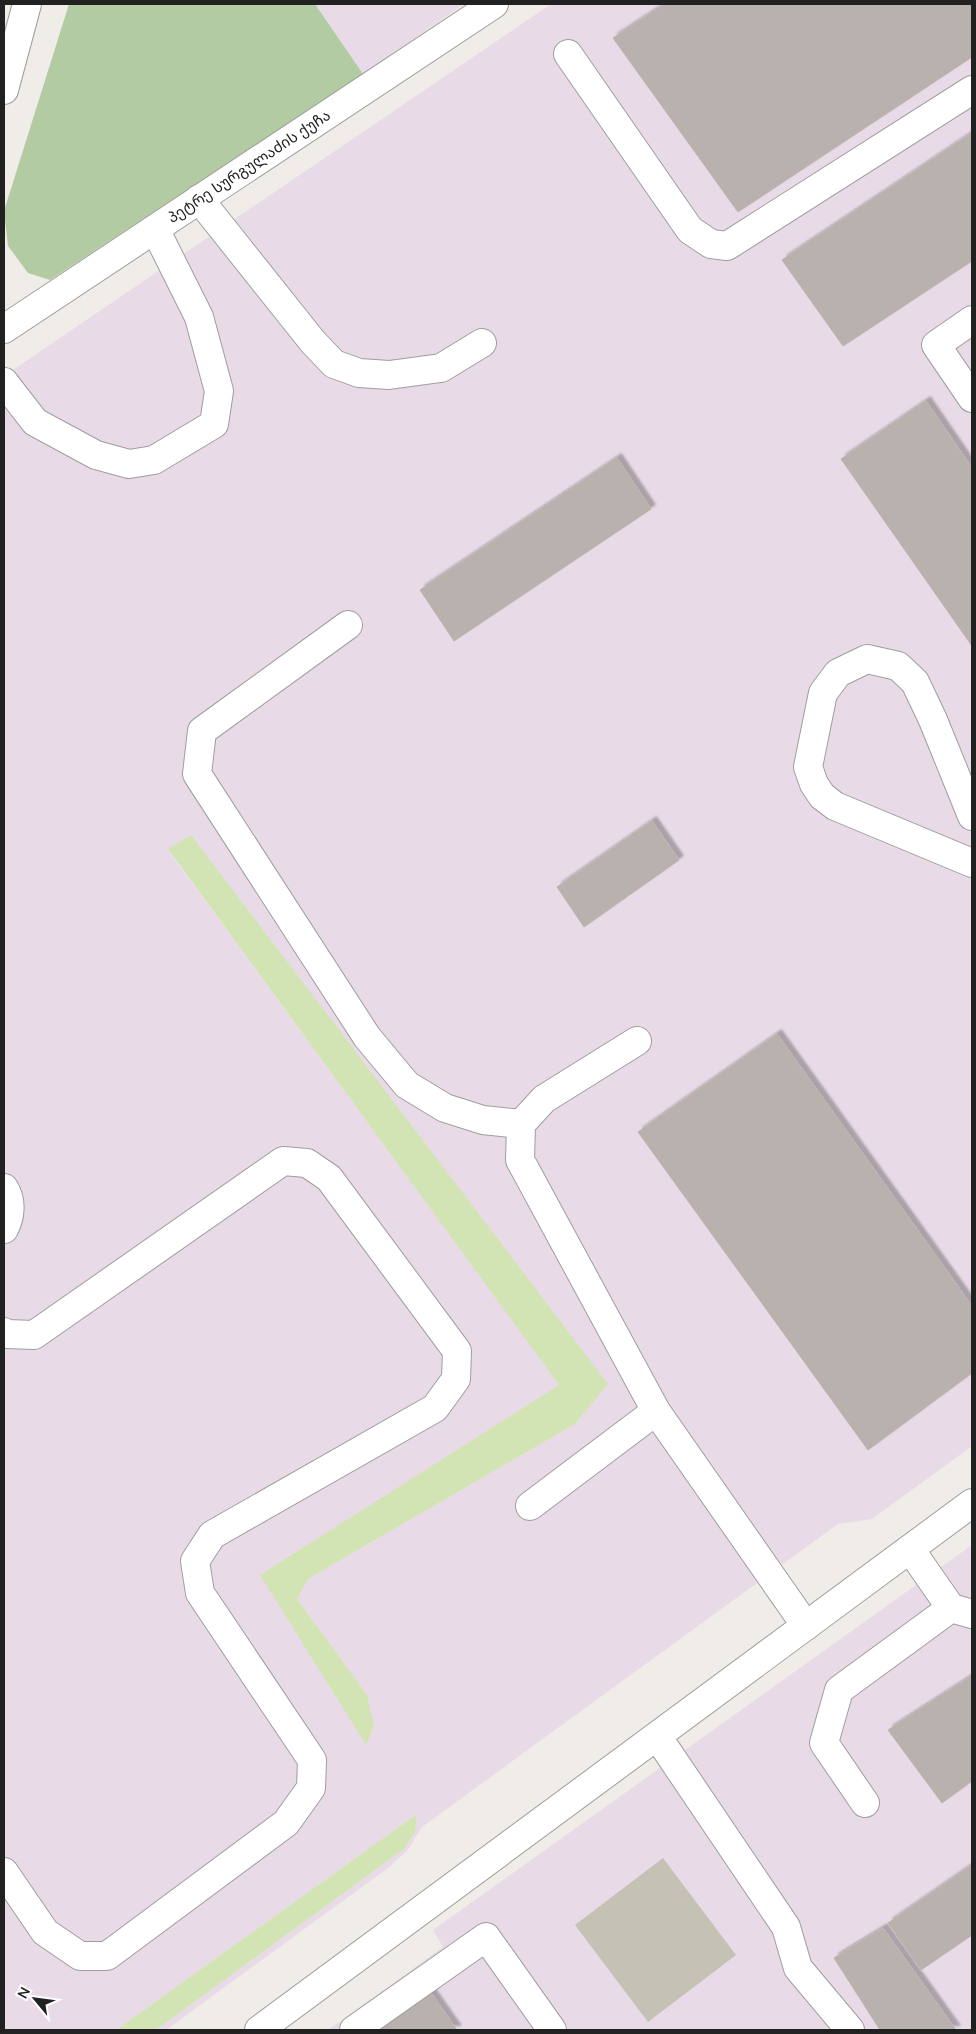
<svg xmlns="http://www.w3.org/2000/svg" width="976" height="2034" font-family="Mulish,'Noto Sans Georgian',sans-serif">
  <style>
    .industrial { fill: #e8dbe7; fill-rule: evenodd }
    .construction { fill: #c4c2b5 }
    .grass { fill: #d2e4b4 }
    .forest { fill: #b3cba2 }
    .building { fill: #b9b1ae; stroke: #c0b2ac; filter: url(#shadow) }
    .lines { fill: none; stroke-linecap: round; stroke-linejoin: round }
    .minor-casing { stroke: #9e9e9e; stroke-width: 30 }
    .minor { stroke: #fff; stroke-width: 28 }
    .labels { text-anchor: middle; stroke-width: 4.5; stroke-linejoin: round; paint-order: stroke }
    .street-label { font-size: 15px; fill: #212121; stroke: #fff }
  </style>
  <defs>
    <filter id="shadow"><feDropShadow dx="4.5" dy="-4.5" stdDeviation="1" flood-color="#0004"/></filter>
  </defs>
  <rect width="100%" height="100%" fill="#f0ece8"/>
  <!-- industrial -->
  <path class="industrial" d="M 315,4 L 464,4 L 363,74 Z
    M 551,4 L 972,4 L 972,1446 L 872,1519 L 838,1524 L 422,1827 L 407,1851 L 388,1868 L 166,2030 L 156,2030 L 404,1849 L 414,1832 L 417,1814 L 116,2030 L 4,2030 L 4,376 ZM 168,850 L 607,1384 L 575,1424 L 308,1579 L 297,1599 L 367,1696 L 261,1575 L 560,1385 Z
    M 972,1545 L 972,2030 L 328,2030 L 443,1947 L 433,1930 Z"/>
  <!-- construction -->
  <path class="construction" d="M 663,1858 L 736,1955 L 648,2022 L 575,1925 Z"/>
  <!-- grass -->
  <path class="grass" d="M 191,835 L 608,1384 L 575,1424 L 308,1579 L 297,1599 L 367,1695 L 374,1726 L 366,1745 L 260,1575 L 559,1385 L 168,849 Z
    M 417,1814 L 415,1832 L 404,1849 L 156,2030 L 116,2030 Z"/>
  <!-- forest -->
  <path class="forest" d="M 69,4 L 315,4 L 363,74 L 50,280 L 28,273 L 8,246 L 4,211 Z"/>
  <!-- building -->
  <path class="building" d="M 665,4 L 972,4 L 972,57 L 738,212 L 613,38 Z
    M 972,133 L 972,261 L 843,346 L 782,260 Z
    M 926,401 L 972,468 L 972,646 L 841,459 Z
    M 617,458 L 651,509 L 454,641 L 420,590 Z
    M 652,821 L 679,860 L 584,927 L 557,887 Z
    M 777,1034 L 972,1306 L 972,1373 L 868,1450 L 638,1132 Z
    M 972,1676 L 972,1781 L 942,1803 L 888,1730 Z
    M 972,1865 L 972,1935 L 921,1970 L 888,1923 Z
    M 883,1928 L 956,2030 L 880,2030 L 834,1958 Z
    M 429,1990 L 457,2030 L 371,2030 Z"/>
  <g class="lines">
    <!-- minor casing -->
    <g class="minor-casing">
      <g id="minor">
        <path d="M 568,54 L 690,230 L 711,244 L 727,246 L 972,90"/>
        <path d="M 4,90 L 27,4"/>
        <path d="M 199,199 L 313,342 L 334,364 L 359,373 L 389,375 L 441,368 L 482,343"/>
        <path d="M 972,320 L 936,345 L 972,398"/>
        <path id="s1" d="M 4,329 L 494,4"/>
        <path d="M 4,382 L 35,422 L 96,455 L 129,464 L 154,460 L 214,424 L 219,391 L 199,317 L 155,229"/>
        <path d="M 348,625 L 202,731 L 197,774 L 367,1037 L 407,1085 L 445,1108 L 483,1120 L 521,1124"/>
        <path d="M 972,816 L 933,720 L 915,682 L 898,666 L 867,659 L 838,673 L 823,693 L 808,767 L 814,784 L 822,796 L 835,806 L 972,863"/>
        <path d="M 637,1041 L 544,1099 L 521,1124 L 520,1160 L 656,1411 L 806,1626"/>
        <path d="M 4,1188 C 12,1200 11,1216 4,1229"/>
        <path d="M 4,1332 L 7,1334 L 34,1335 L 283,1161 L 307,1163 L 329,1178 L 457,1351 L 456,1379 L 435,1408 L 212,1535 L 195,1561 L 200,1593 L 312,1760 L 311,1788 L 286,1823 L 107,1956 L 80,1956 L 45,1932 L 4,1872"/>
        <path d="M 530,1506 L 656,1411"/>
        <path d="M 910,1549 L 951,1608 L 972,1614"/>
        <path d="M 657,1736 L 786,1927 L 798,1968 L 850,2030"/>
        <path d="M 865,1803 L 824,1743 L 839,1690 L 951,1608"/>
        <path d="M 259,2030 L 972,1503"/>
        <path d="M 354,2030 L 486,1937 L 552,2030"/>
      </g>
    </g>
    <!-- minor -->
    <use href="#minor" class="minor"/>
  </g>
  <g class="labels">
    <!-- street labels -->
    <g class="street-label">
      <text dy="5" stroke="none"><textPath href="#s1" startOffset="294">პეტრე სურგულაძის ქუჩა</textPath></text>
    </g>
  </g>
  <!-- border -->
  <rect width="976" height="2034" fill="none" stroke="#212121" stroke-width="10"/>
  <!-- north arrow -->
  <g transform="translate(35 1999) rotate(299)" stroke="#ffffff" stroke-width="4" paint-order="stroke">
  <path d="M0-4L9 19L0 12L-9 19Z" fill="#212121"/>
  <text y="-8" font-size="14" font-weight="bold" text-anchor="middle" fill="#212121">N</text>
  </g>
</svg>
